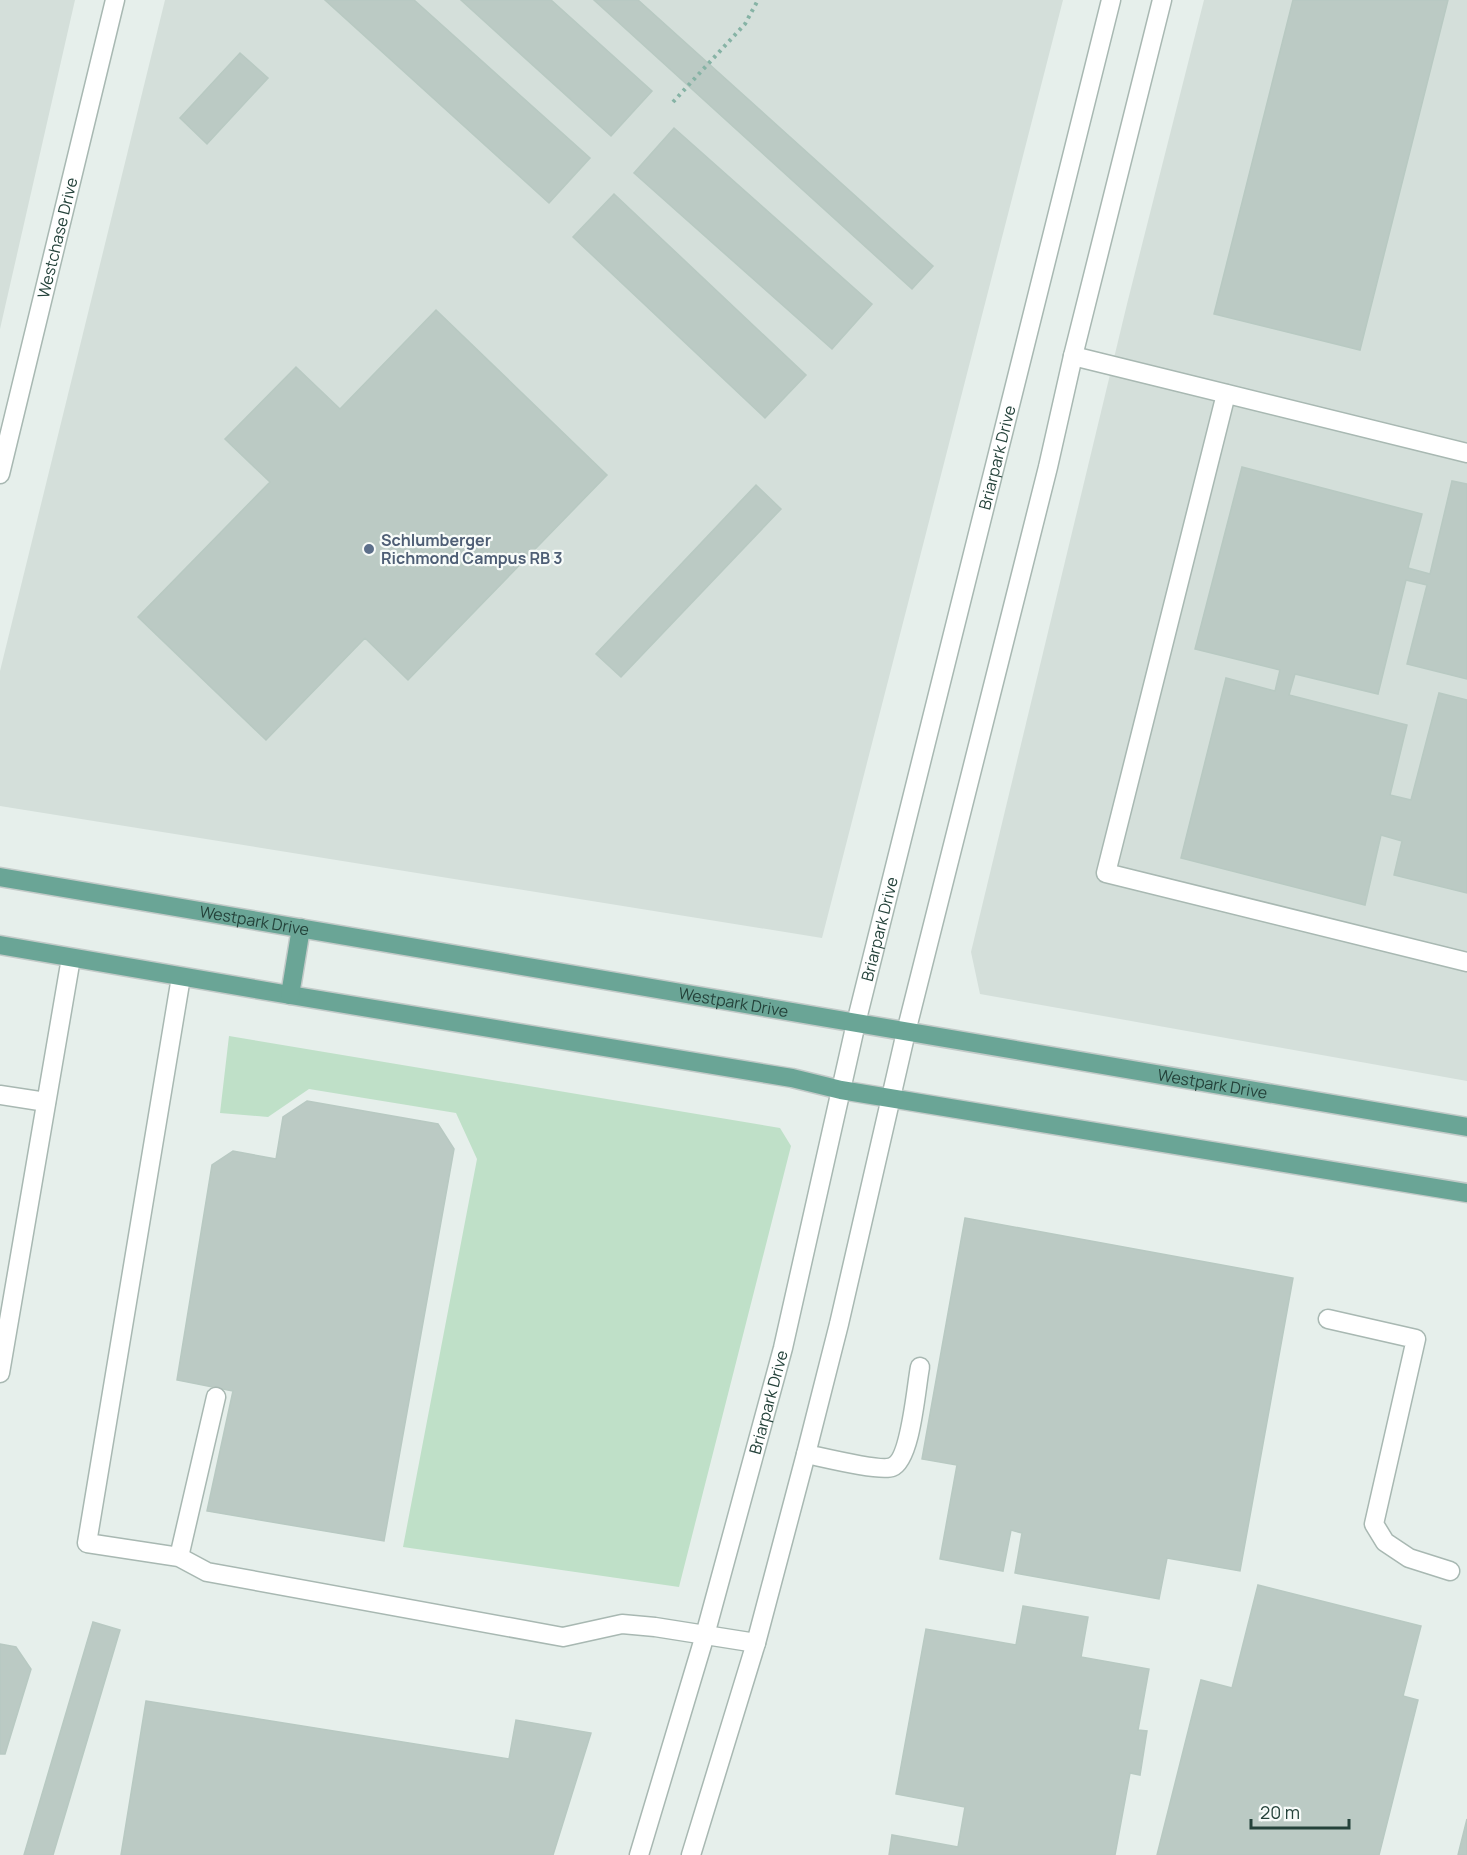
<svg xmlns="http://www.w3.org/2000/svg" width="1467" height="1855" font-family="Manrope,sans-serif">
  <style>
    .built { fill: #d4dfda }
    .green { fill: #bfe0c8 }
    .building { fill: #bbcac4; stroke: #b8c9c2; stroke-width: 1.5 }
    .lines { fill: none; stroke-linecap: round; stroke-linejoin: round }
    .minor-casing { stroke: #a8b8b2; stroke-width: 21 }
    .major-casing { stroke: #c2cac8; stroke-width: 21 }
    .path { stroke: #86b3a5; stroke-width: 4; stroke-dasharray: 3 4.5; stroke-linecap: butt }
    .minor { stroke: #fff; stroke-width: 18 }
    .major { stroke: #6aa596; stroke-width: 18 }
    .service-dot { fill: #5c6f8a; stroke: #f7fbf9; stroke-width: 2 }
    .labels { text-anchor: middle; stroke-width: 4.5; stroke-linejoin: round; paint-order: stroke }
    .street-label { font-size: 16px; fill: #24423a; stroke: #f7fbf9 }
    .service-label { font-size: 16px; font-weight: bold; fill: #4e5e75; stroke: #f7fbf9; text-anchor: start }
  </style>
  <rect width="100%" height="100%" fill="#e6efeb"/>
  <!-- built -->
  <path class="built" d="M 0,0 L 75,0 L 0,329 Z
    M 165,0 L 1063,0 L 822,938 L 0,806 L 0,671 Z
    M 1204,0 L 1467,0 L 1467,1081 L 980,994 L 971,952 L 1127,304 Z"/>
  <!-- green -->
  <path class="green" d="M 229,1036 L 780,1128 L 791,1146 L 679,1587 L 403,1547 L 477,1159 L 456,1113 L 309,1089 L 268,1117 L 220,1113 Z"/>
  <!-- building -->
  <path class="building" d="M 325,0 L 414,0 L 590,158 L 549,203 Z
    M 461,0 L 551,0 L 652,91 L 611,136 Z
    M 594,0 L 638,0 L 933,266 L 912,289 Z
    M 1293,0 L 1448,0 L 1360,350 L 1214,314 Z
    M 240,53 L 268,78 L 207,144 L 180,118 Z
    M 674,128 L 872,304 L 832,349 L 634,173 Z
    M 614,194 L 806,375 L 765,418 L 573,237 Z
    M 436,310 L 607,475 L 408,680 L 365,638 L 266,740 L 138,617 L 270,482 L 225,439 L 296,367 L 340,409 Z
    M 1242,467 L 1422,514 L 1408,568 L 1430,574 L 1452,481 L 1467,484 L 1467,679 L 1407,664 L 1427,585 L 1406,580 L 1378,694 L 1295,674 L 1289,695 L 1407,725 L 1390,795 L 1411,800 L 1439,693 L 1467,700 L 1467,893 L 1394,875 L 1402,841 L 1381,835 L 1365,905 L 1181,858 L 1226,678 L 1275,691 L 1280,670 L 1195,649 Z
    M 756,485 L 781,509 L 621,677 L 596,654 Z
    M 307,1101 L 438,1124 L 454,1149 L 384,1541 L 207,1511 L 233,1391 L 177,1380 L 212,1165 L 233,1151 L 276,1159 L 283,1117 Z
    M 965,1218 L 1293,1278 L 1240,1571 L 1167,1558 L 1159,1599 L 1015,1573 L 1022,1533 L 1011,1530 L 1003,1571 L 940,1559 L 957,1465 L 922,1459 Z
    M 1258,1585 L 1421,1626 L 1403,1696 L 1418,1700 L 1379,1855 L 1157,1855 L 1201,1680 L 1232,1688 Z
    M 1023,1606 L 1088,1617 L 1081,1657 L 1149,1669 L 1138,1730 L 1147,1731 L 1140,1775 L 1130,1773 L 1115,1855 L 889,1855 L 892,1835 L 958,1847 L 965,1807 L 896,1794 L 926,1629 L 1016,1645 Z
    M 93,1622 L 120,1630 L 53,1855 L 24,1855 Z
    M 0,1644 L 16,1647 L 31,1669 L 5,1754 L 0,1754 Z
    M 146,1701 L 509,1759 L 516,1720 L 591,1733 L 553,1855 L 121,1855 Z
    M 1467,1819 L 1467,1855 L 1458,1855 Z"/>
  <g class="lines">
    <!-- minor casing -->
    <g class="minor-casing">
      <g id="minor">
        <path d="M 1073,356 L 1467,453"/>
        <path d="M 1226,394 L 1106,873 L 1467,962"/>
        <path id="s1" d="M 0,474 L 115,0"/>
        <path d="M 181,977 L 87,1543 L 179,1557 L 207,1572 L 563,1637 L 622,1624 L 655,1627 L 756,1643"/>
        <path d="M 0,1095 L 46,1102"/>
        <path d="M 1328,1319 L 1416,1339 L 1374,1524 L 1385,1542 L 1409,1558 L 1450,1571"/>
        <path d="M 0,1373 L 71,958"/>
        <path d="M 806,1454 C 821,1457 881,1472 892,1467 C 911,1460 916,1387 920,1367"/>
        <path d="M 179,1557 L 216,1397"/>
        <path id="s2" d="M 639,1855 L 705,1635 L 783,1348 L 856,1023 L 1111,0"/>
        <path d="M 691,1855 L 756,1643 L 806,1454 L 839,1324 L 906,1032 L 1048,467 L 1073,356 L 1162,0"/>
      </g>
    </g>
    <!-- major casing -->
    <g class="major-casing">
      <g id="major">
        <path id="s3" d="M 0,877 L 1467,1127"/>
        <path d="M 0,945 L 290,995 L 792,1078 L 841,1090 L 1467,1193"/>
        <path d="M 290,995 L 301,928"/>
      </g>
    </g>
    <!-- path -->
    <path class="path" d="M 673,102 L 745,24 L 758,0"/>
    <!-- minor -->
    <use href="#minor" class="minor"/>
    <!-- major -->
    <use href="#major" class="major"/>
  </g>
  <!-- markers -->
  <circle class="service-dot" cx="369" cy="549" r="6"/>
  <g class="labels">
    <!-- street labels -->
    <g class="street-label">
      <text dy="6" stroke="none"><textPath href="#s1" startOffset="243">Westchase Drive</textPath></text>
      <text dy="6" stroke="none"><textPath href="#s2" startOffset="1443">Briarpark Drive</textPath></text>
      <text dy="6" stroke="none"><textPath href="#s3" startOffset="258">Westpark Drive</textPath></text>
      <text dy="6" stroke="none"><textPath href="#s2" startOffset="957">Briarpark Drive</textPath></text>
      <text dy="6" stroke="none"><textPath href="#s3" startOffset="744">Westpark Drive</textPath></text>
      <text dy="6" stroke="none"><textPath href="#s3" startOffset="1230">Westpark Drive</textPath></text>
      <text dy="6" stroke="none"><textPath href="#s2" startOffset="471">Briarpark Drive</textPath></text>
    </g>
    <!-- service labels -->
    <g class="service-label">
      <text x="381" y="546">Schlumberger<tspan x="381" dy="18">Richmond Campus RB 3</tspan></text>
    </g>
  </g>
  <!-- scale -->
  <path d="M1251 1819v9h98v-9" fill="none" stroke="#24423a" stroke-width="3"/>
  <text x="1260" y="1819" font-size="18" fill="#24423a" stroke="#f7fbf9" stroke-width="4.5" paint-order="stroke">20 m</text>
</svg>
